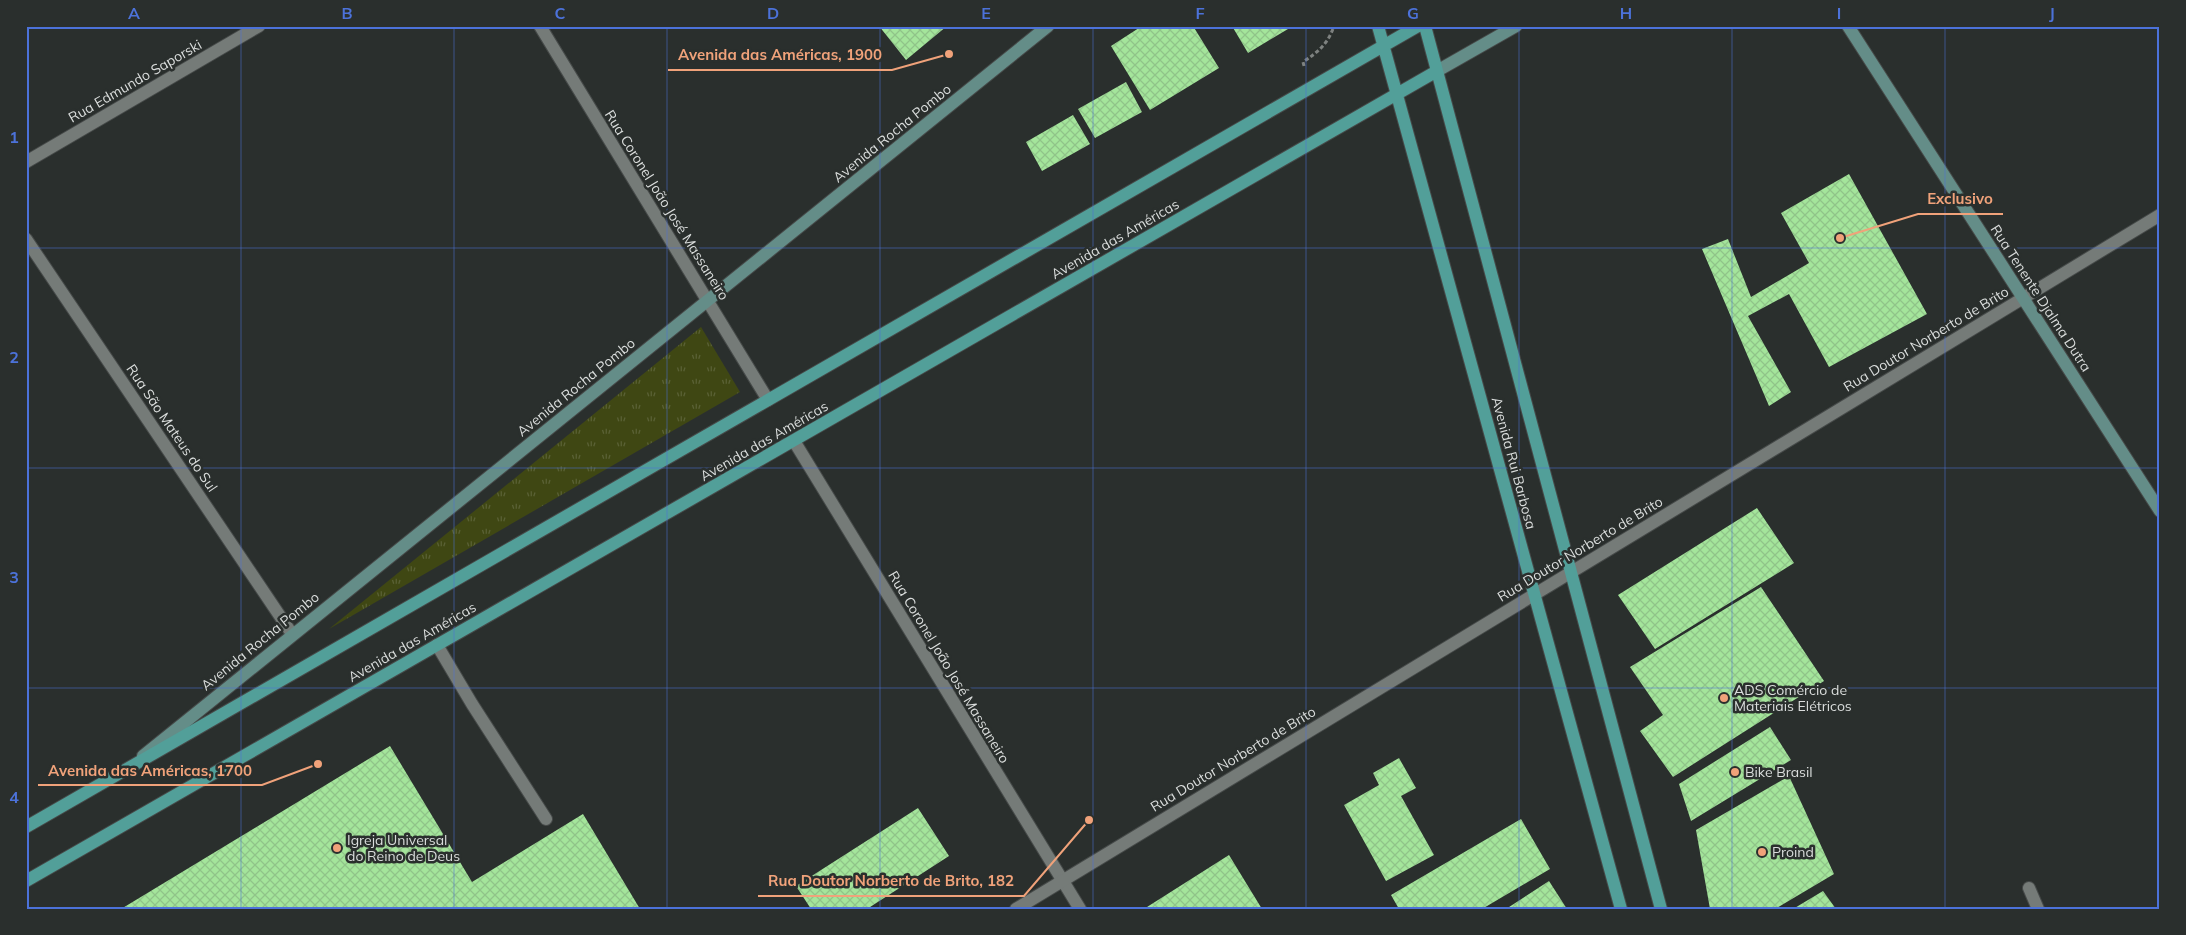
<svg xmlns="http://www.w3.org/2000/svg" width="2186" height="935" font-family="Mulish,sans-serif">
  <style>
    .grass { fill: url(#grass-tufts) }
    .building { fill: url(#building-cross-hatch) }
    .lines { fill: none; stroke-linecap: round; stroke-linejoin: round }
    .service-casing { stroke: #464a49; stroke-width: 14 }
    .minor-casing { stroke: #464a49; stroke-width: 14 }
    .tertiary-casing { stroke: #464a49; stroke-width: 14 }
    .secondary-casing { stroke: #464a49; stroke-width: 14 }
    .primary-casing { stroke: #464a49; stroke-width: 14 }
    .path { stroke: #7e8280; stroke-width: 3; stroke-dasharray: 4 2.5; stroke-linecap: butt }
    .service { stroke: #757b78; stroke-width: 12 }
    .minor { stroke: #757b78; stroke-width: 12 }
    .tertiary { stroke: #757b78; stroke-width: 12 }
    .secondary { stroke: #648d88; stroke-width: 12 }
    .primary { stroke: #529f99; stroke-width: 12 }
    .grid { fill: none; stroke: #4c72d9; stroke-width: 1; stroke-opacity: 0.55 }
    .poi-dot { fill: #f0a27a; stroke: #2a2f2d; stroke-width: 2 }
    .labels { text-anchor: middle; stroke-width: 5; stroke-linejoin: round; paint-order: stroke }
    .street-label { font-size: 14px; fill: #dadddc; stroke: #2a2f2d }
    .poi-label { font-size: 14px; fill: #dadddc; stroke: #2a2f2d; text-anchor: start }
    .leader { fill: none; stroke: #f0a27a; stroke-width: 2 }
    .callout-dot { fill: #f0a27a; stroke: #2a2f2d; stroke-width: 2 }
    .callout-label { font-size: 15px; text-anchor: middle; font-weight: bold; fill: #f0a27a; stroke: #2a2f2d; stroke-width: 5; stroke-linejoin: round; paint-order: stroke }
    .neatline { fill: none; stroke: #4c72d9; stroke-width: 2 }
    .grid-label { font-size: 16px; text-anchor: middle; font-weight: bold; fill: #4c72d9 }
  </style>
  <defs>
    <pattern id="grass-tufts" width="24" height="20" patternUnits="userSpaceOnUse" patternTransform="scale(1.25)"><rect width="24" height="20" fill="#3f4713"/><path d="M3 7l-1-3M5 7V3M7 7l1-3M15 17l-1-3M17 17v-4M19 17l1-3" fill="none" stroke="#5a6135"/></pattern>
    <pattern id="building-cross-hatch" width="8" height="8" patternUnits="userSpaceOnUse" patternTransform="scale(1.25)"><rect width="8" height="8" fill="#a4e59b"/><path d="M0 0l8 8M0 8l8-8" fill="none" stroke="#90c489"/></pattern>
  </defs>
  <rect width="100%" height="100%" fill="#2a2f2d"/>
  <!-- grass -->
  <path class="grass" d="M 701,327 L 740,392 L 329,629 Z"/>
  <!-- building -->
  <path class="building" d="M 879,26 L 947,26 L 906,60 Z
    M 1142,26 L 1193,26 L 1219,68 L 1150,110 L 1111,46 Z
    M 1232,26 L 1293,26 L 1248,53 Z
    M 1126,82 L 1142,112 L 1095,138 L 1078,109 Z
    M 1073,115 L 1090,144 L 1042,171 L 1026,142 Z
    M 1849,174 L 1927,314 L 1829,367 L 1789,294 L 1748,316 L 1791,392 L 1769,406 L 1702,249 L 1728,239 L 1751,297 L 1809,263 L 1781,213 Z
    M 1757,508 L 1794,563 L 1655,649 L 1618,595 Z
    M 1761,587 L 1824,681 L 1673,777 L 1640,731 L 1663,715 L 1630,667 Z
    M 1770,727 L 1791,760 L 1691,821 L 1679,784 Z
    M 390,746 L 472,882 L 583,814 L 640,909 L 121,909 Z
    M 1399,758 L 1416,788 L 1401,796 L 1434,855 L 1386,881 L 1344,805 L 1379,785 L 1373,773 Z
    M 1789,776 L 1834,874 L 1775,909 L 1710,909 L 1696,830 Z
    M 918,808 L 949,856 L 867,909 L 811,909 L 796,886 Z
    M 1521,819 L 1550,869 L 1482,909 L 1399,909 L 1391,895 Z
    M 1229,855 L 1262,909 L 1148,909 L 1147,907 Z
    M 1549,881 L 1567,909 L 1506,909 Z
    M 1823,891 L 1836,909 L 1793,909 Z"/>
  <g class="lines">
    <!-- service casing -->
    <g class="service-casing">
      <path id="service" d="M 437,645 L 472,704 L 546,819
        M 2029,888 L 2038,909"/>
    </g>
    <!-- minor casing -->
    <g class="minor-casing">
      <path id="minor" d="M 540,26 L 768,400
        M 26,162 L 259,26
        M 26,239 L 292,634
        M 794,441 L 1080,909"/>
    </g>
    <!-- tertiary casing -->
    <g class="tertiary-casing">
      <path id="tertiary" d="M 1016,909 L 2160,215"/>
    </g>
    <!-- secondary casing -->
    <g class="secondary-casing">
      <path id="secondary" d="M 1848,26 L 2160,511
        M 1437,71 L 1516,26
        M 143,756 L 1048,26"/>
    </g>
    <!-- primary casing -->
    <g class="primary-casing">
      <path id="primary" d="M 1378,26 L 1621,909
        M 1425,26 L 1661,909
        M 26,827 L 1418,26
        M 26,881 L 1437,71"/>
    </g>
    <!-- path -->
    <path class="path" d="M 1304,66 L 1303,62 C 1318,52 1328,44 1334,26"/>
    <!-- service -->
    <use href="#service" class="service"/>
    <!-- minor -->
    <use href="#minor" class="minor"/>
    <!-- tertiary -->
    <use href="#tertiary" class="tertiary"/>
    <!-- secondary -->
    <use href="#secondary" class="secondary"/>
    <!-- primary -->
    <use href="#primary" class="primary"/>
  </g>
  <!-- grid -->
  <path class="grid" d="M 241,26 L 241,909M 454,26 L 454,909M 667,26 L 667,909M 880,26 L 880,909M 1093,26 L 1093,909M 1306,26 L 1306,909M 1519,26 L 1519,909M 1732,26 L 1732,909M 1945,26 L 1945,909M 26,248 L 2160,248M 26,468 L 2160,468M 26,688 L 2160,688"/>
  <!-- markers -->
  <g class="poi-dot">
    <circle cx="1724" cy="698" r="5"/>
    <circle cx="1735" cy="772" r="5"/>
    <circle cx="337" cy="848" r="5"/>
    <circle cx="1762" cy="852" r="5"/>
  </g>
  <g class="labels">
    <!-- street labels -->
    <g class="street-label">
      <text transform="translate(135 81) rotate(-30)" y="5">Rua Edmundo Saporski</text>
      <text transform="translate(892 133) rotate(-39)" y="5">Avenida Rocha Pombo</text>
      <text transform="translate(667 205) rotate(58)" y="5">Rua Coronel João José Massaneiro</text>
      <text transform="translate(1115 239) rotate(-30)" y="5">Avenida das Américas</text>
      <text transform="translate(2041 298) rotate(57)" y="5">Rua Tenente Djalma Dutra</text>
      <text transform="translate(1926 339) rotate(-31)" y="5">Rua Doutor Norberto de Brito</text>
      <text transform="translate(576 387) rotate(-39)" y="5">Avenida Rocha Pombo</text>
      <text transform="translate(172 428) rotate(56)" y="5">Rua São Mateus do Sul</text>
      <text transform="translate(764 441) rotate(-30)" y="5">Avenida das Américas</text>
      <text transform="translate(1514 463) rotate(75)" y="5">Avenida Rui Barbosa</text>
      <text transform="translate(1580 549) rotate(-31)" y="5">Rua Doutor Norberto de Brito</text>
      <text transform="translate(260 641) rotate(-39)" y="5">Avenida Rocha Pombo</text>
      <text transform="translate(412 642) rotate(-30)" y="5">Avenida das Américas</text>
      <text transform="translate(949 667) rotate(59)" y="5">Rua Coronel João José Massaneiro</text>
      <text transform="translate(1233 759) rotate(-31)" y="5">Rua Doutor Norberto de Brito</text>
    </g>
    <!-- poi labels -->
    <g class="poi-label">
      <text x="1734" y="695">ADS Comércio de<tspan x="1734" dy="16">Materiais Elétricos</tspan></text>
      <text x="1745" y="777">Bike Brasil</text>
      <text x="347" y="845">Igreja Universal<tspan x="347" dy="16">do Reino de Deus</tspan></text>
      <text x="1772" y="857">Proind</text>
    </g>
  </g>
  <!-- callouts -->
  <path class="leader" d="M949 54L892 70H668M1840 238L1918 214H2003M318 764L262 785H38M1089 820L1024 896H758"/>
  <g class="callout-dot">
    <circle cx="949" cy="54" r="5"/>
    <circle cx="1840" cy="238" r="5"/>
    <circle cx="318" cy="764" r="5"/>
    <circle cx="1089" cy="820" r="5"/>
  </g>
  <g class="callout-label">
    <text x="780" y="60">Avenida das Américas, 1900</text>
    <text x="1960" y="204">Exclusivo</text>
    <text x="150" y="776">Avenida das Américas, 1700</text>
    <text x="891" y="886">Rua Doutor Norberto de Brito, 182</text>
  </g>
  <!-- border -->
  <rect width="2186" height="935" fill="none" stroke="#2a2f2d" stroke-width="55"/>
  <rect x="28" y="28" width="2130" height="880" class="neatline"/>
  <g class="grid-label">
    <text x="134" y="19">A</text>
    <text x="347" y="19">B</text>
    <text x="560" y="19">C</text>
    <text x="773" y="19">D</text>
    <text x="986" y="19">E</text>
    <text x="1200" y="19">F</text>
    <text x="1413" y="19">G</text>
    <text x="1626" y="19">H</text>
    <text x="1839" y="19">I</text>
    <text x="2052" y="19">J</text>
    <text x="14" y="143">1</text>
    <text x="14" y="363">2</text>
    <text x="14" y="583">3</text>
    <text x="14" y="803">4</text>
  </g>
</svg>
